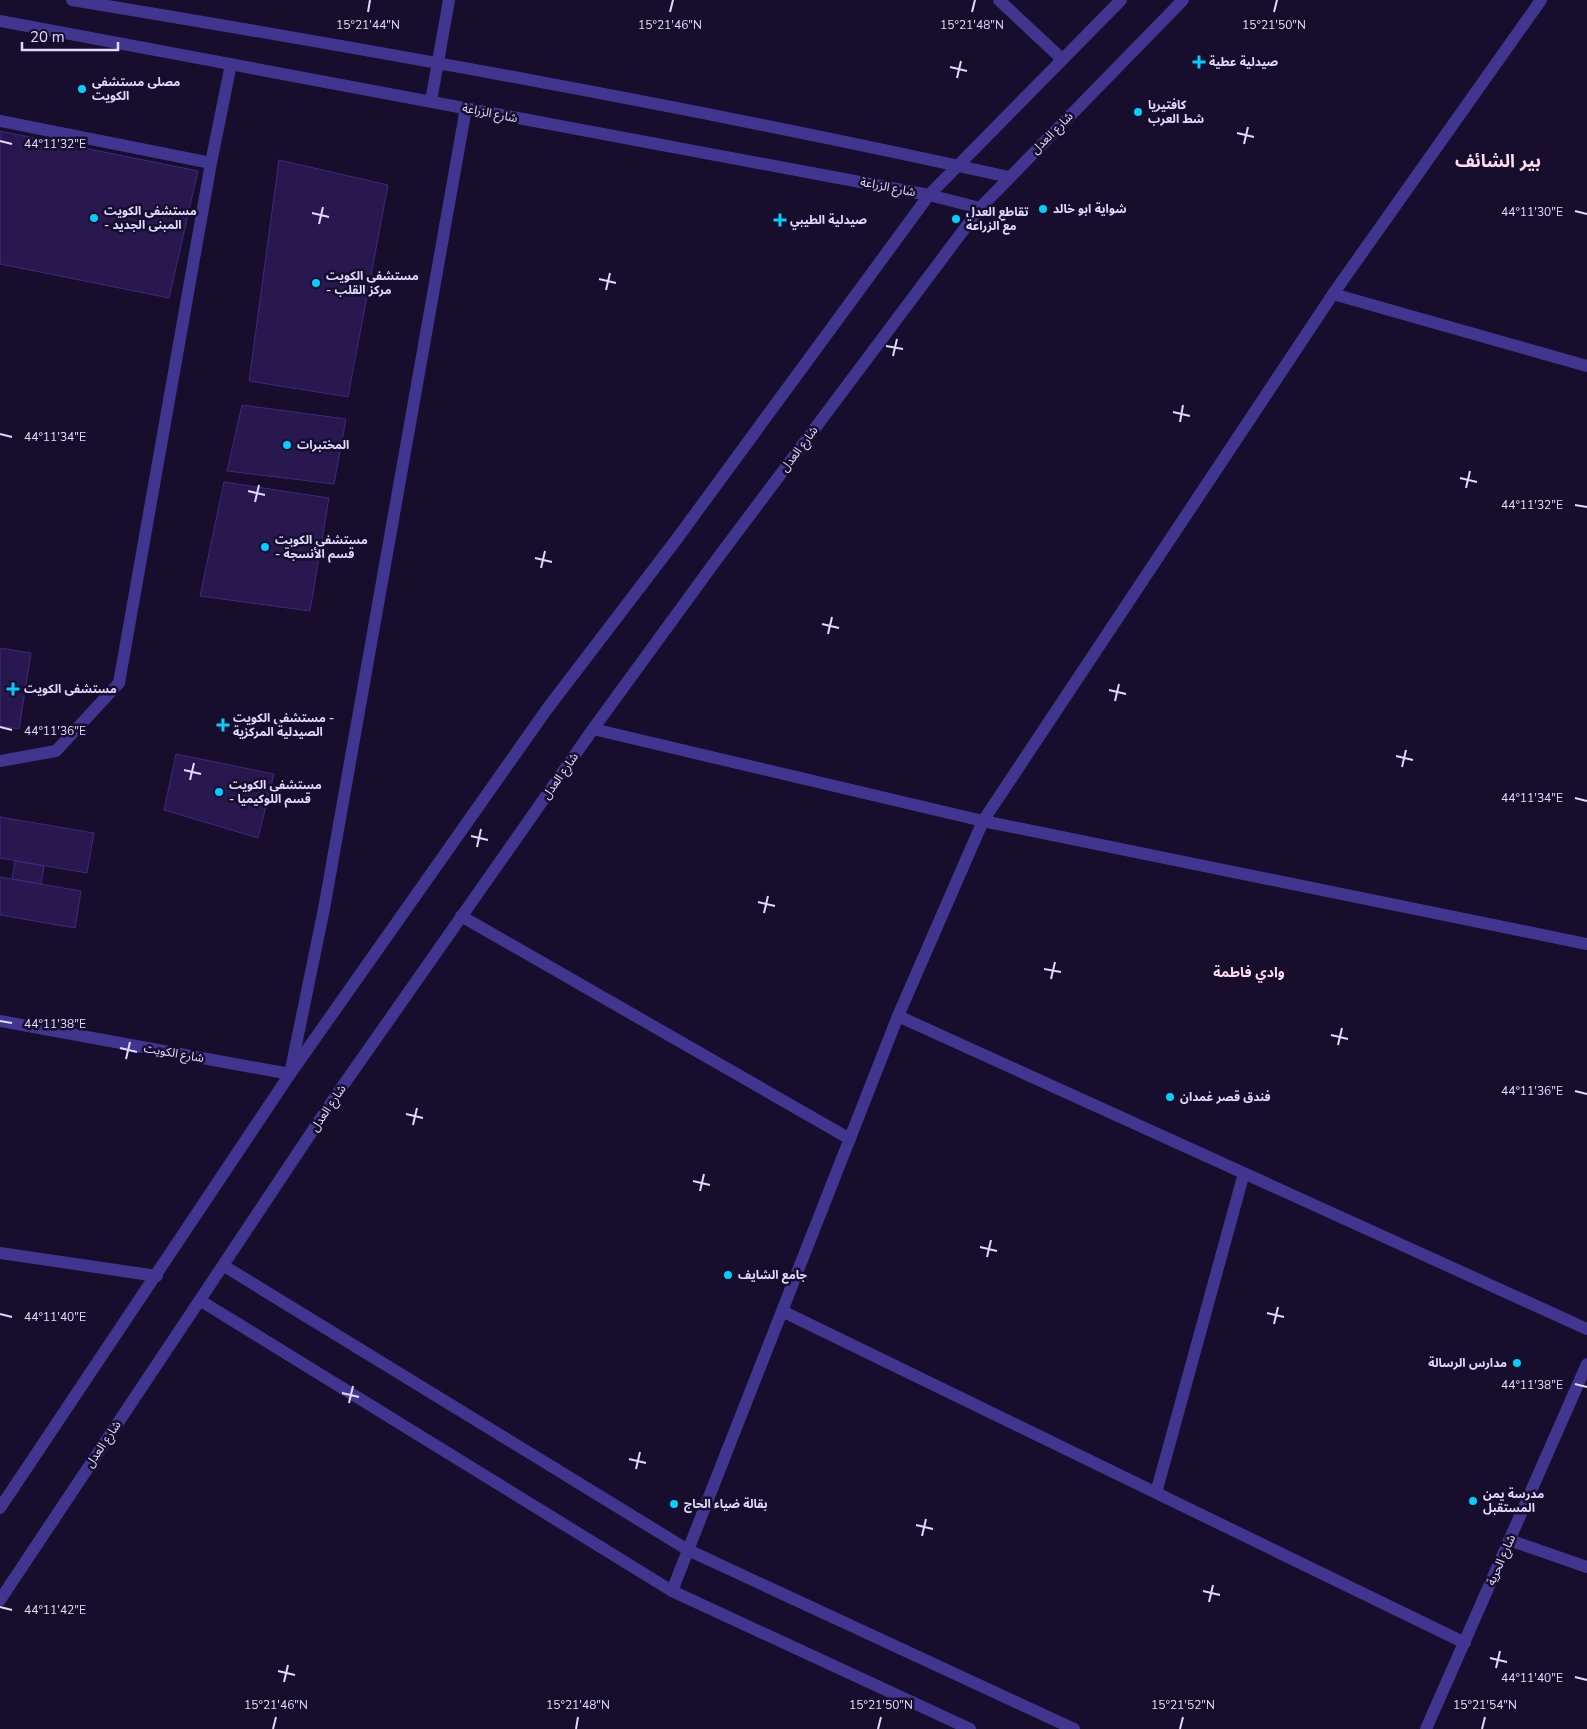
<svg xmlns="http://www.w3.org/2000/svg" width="1587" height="1729" font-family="'Nunito Sans','Noto Sans Arabic',sans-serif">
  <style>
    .building { fill: #28184f; stroke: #41287d }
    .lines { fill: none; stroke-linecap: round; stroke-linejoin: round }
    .service { stroke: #41358f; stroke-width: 12 }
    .minor { stroke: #41358f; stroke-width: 12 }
    .tertiary { stroke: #41358f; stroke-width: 12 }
    .ticks { fill: none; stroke: #e1d9ff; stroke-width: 2 }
    .poi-dot { fill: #05ceff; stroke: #160e2c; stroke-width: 2 }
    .labels { text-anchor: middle; stroke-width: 5; stroke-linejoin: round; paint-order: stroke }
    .poi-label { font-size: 12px; font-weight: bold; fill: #e1d9ff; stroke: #160e2c; text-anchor: start }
    .street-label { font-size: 12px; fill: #e1d9ff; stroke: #160e2c }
    .neighbourhood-label { font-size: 14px; font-weight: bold; fill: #ffdbee; stroke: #160e2c }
    .district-label { font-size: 18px; font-weight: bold; fill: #ffdbee; stroke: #160e2c }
    .ticks-label { font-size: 12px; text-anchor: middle; fill: #e1d9ff; stroke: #160e2c; stroke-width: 5; stroke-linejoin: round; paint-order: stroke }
  </style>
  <rect width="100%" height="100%" fill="#160e2c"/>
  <!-- building -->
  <path class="building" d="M 0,131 L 198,171 L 169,298 L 0,264 Z
    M 279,160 L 388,185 L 348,397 L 249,381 Z
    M 242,405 L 346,419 L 334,484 L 227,471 Z
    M 224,482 L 329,498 L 310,611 L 200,596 Z
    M 0,648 L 31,653 L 19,729 L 0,726 Z
    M 176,754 L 274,774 L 258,838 L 164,810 Z
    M 0,817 L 94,833 L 87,873 L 0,858 Z
    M 15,861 L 44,866 L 41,884 L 12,879 Z
    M 0,877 L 81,891 L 75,928 L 0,915 Z"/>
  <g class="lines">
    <!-- service -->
    <path class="service" d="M 0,121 L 211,163 L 119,683 L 56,751 L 0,761
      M 211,163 L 231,64"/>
    <!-- minor -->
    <path class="minor" d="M 72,0 C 385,52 698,108 1009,177
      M 999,0 L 1062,59
      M 0,21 L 929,195 L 980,208
      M 431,101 L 449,0
      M 1333,294 L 1587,366
      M 593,729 L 983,821 L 1587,944
      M 461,916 L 850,1139
      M 898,1016 L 1587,1329
      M 0,1021 L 290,1074 L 324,909 L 466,108
      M 0,1253 L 157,1276
      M 782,1311 L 1465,1643
      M 1156,1493 L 1244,1173
      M 1509,1540 L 1587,1567
      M 672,1591 L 898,1016 L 983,821 L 1333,294 L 1541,0"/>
    <!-- tertiary -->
    <path class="tertiary" d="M 224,1266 L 688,1550 L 1074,1729
      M 201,1301 L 672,1591 L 970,1729
      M 0,1508 L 290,1074 L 547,709 L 676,540 L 929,195 L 1121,0
      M 0,1600 L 335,1097 L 593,729 L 714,563 L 980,208 L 1183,0
      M 1426,1729 L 1587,1364"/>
  </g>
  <!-- ticks -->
  <path class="ticks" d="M 368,12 L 370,0M 670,12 L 673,0M 972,12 L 975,0M 1274,12 L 1277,0M 950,67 L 967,71M 957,78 L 961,61M 1237,133 L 1254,137M 0,141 L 12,144M 1244,144 L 1248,127M 1575,211 L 1587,214M 312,213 L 329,217M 319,224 L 323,207M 599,279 L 616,283M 606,290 L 610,273M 886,346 L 903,349M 893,356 L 897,339M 1173,412 L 1190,416M 1180,422 L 1183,405M 0,434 L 12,437M 1460,478 L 1477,482M 1466,488 L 1470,471M 248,491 L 265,495M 255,502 L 259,485M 1575,505 L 1587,507M 535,558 L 552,562M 541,568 L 545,551M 822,624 L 839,628M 828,634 L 832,617M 1109,690 L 1126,694M 1115,701 L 1119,684M 0,727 L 12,730M 1396,756 L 1413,760M 1402,767 L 1406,750M 184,770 L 201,774M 190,780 L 194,763M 1575,798 L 1587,801M 471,836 L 488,840M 477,847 L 481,829M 758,902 L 775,906M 764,913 L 768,896M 1044,969 L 1061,972M 1051,979 L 1055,962M 0,1021 L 12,1023M 1331,1035 L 1348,1039M 1338,1045 L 1342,1028M 120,1048 L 137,1052M 126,1059 L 130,1042M 1575,1091 L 1587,1094M 406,1114 L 423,1118M 413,1125 L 417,1108M 693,1181 L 710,1185M 700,1191 L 704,1174M 980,1247 L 997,1251M 987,1257 L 991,1240M 1267,1313 L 1284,1317M 0,1314 L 12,1317M 1274,1324 L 1278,1307M 1575,1384 L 1587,1387M 342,1393 L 359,1397M 349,1403 L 353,1386M 629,1459 L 646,1463M 636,1469 L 640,1452M 916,1525 L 933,1529M 922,1536 L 926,1519M 1203,1591 L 1220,1595M 1209,1602 L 1213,1585M 0,1607 L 12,1610M 1490,1658 L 1507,1662M 1496,1668 L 1500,1651M 278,1671 L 295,1675M 1575,1677 L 1587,1680M 284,1682 L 288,1665M 273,1729 L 276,1717M 576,1729 L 578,1717M 878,1729 L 881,1717M 1180,1729 L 1183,1717M 1482,1729 L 1485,1717"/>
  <!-- markers -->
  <g class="poi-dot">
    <path d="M1196.5 54.5h5v5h5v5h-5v5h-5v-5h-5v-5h5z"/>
    <circle cx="82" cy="89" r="5"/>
    <circle cx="1138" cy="112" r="5"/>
    <circle cx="1043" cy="209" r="5"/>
    <circle cx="94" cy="218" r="5"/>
    <circle cx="956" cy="219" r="5"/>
    <path d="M777.5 212.5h5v5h5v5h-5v5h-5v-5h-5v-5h5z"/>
    <circle cx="316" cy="283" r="5"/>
    <circle cx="287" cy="445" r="5"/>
    <circle cx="265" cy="547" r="5"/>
    <path d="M10.5 681.5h5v5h5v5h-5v5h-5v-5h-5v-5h5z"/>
    <path d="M220.5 717.5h5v5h5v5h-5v5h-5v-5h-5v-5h5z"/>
    <circle cx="219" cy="792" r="5"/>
    <circle cx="1170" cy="1097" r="5"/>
    <circle cx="728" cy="1275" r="5"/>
    <circle cx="1517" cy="1363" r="5"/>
    <circle cx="1473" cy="1501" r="5"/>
    <circle cx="674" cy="1504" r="5"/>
  </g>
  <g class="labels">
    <!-- poi labels -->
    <g class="poi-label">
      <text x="1209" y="66">صيدلية عطية</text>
      <text x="92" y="86">مصلى مستشفى<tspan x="92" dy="14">الكويت</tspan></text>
      <text x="1148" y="109">كافتيريا<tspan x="1148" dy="14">شط العرب</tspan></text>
      <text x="1053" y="213">شواية ابو خالد</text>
      <text x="104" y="215">مستشفى الكويت<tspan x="104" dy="14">- المبنى الجديد</tspan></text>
      <text x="966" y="216">تقاطع العدل<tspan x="966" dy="14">مع الزراعة</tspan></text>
      <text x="790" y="224">صيدلية الطيبي</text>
      <text x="326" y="280">مستشفى الكويت<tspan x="326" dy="14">- مركز القلب</tspan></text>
      <text x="297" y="449">المختبرات</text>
      <text x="275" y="544">مستشفى الكويت<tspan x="275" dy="14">- قسم الأنسجة</tspan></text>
      <text x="24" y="693">مستشفى الكويت</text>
      <text x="233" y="722">مستشفى الكويت -<tspan x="233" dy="14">الصيدلية المركزية</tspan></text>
      <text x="229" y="789">مستشفى الكويت<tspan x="229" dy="14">- قسم اللوكيميا</tspan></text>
      <text x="1180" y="1101">فندق قصر غمدان</text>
      <text x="738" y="1279">جامع الشايف</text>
      <text x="1507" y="1367" text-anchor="end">مدارس الرسالة</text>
      <text x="1483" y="1498">مدرسة يمن<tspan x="1483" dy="14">المستقبل</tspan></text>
      <text x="684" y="1508">بقالة ضياء الحاج</text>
    </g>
    <!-- street labels -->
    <g class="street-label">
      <text transform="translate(490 113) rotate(11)" y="4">شارع الزراعة</text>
      <text transform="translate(1052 133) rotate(-45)" y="4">شارع العدل</text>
      <text transform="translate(888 187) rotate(11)" y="4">شارع الزراعة</text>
      <text transform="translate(799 449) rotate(-53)" y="4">شارع العدل</text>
      <text transform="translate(560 776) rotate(-55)" y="4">شارع العدل</text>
      <text transform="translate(174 1053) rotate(10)" y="4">شارع الكويت</text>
      <text transform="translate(328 1108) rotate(-56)" y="4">شارع العدل</text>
      <text transform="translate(103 1444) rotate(-56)" y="4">شارع العدل</text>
      <text transform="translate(1501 1560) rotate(-66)" y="4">شارع الحرية</text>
    </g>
    <!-- neighbourhood labels -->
    <g class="neighbourhood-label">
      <text x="1249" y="977">وادي فاطمة</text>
    </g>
    <!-- district labels -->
    <g class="district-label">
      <text x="1498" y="167">بير الشائف</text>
    </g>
  </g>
  <g class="ticks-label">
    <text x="368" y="29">15°21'44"N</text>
    <text x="670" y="29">15°21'46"N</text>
    <text x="972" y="29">15°21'48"N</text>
    <text x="1274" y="29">15°21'50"N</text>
    <text x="55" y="148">44°11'32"E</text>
    <text x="1532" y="216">44°11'30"E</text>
    <text x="55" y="441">44°11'34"E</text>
    <text x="1532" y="509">44°11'32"E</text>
    <text x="55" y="735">44°11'36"E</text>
    <text x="1532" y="802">44°11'34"E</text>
    <text x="55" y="1028">44°11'38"E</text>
    <text x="1532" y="1095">44°11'36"E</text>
    <text x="55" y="1321">44°11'40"E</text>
    <text x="1532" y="1389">44°11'38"E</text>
    <text x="55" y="1614">44°11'42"E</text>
    <text x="1532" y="1682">44°11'40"E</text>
    <text x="276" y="1709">15°21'46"N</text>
    <text x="578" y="1709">15°21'48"N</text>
    <text x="881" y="1709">15°21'50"N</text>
    <text x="1183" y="1709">15°21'52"N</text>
    <text x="1485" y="1709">15°21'54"N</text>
  </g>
  <!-- scale -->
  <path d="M22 42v8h96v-8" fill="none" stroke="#e1d9ff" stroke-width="2.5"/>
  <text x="30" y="42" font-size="15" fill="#e1d9ff" stroke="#160e2c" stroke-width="4" paint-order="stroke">20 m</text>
</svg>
